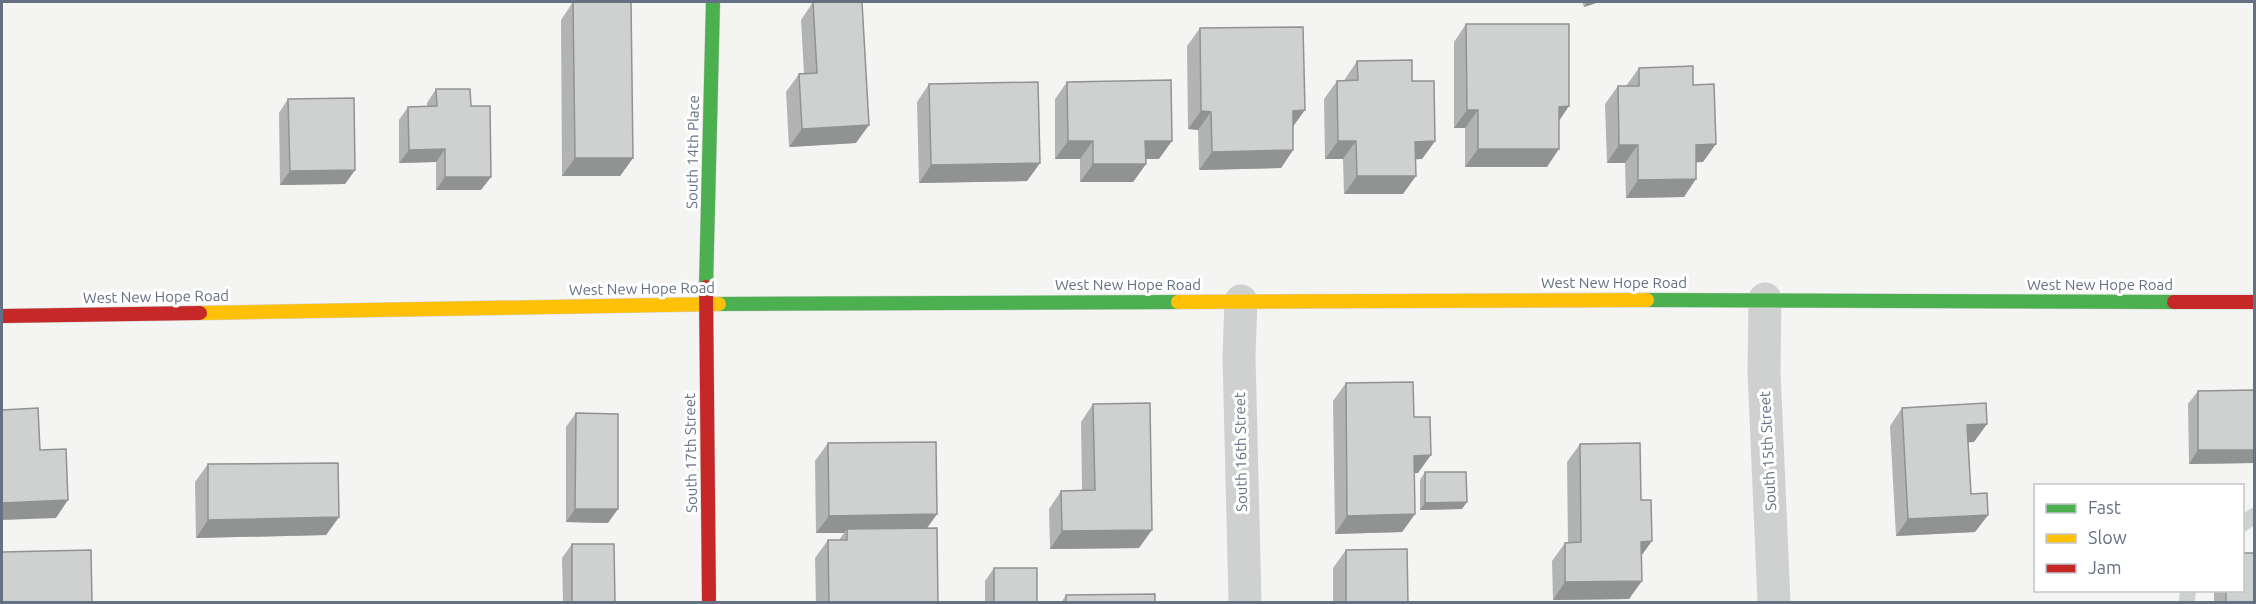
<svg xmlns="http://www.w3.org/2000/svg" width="2256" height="604" font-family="Ubuntu,sans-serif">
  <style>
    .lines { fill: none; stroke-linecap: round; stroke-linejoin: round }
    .fast-casing { stroke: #d1d2d2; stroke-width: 15 }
    .slow-casing { stroke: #d1d2d2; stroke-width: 15 }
    .jam-casing { stroke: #d1d2d2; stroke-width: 15 }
    .lane { stroke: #cfd0d0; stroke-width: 16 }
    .street { stroke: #cfd0d0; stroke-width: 33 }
    .fast { stroke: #4caf50; stroke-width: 14 }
    .slow { stroke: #ffc107; stroke-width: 14 }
    .jam { stroke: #c62828; stroke-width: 14 }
    .wall { fill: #b2b3b3 }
    .shaded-wall { fill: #919292 }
    .building { fill: #cfd0d0; stroke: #919292; stroke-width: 1.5 }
    .labels { text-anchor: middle; stroke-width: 6; stroke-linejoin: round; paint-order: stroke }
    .street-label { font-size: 15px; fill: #657183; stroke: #fff }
  </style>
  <rect width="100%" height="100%" fill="#f4f5f3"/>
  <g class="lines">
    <!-- fast casing -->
    <g class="fast-casing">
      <path id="fast" d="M 706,287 L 713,2
        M 1647,300 L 2174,302
        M 719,304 L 1178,302"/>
    </g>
    <!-- slow casing -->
    <g class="slow-casing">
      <path id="slow" d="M 1178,302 L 1647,300
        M 200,313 L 719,304"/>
    </g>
    <!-- jam casing -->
    <g class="jam-casing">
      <path id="jam" d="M 706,287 L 709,602
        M 2174,302 L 2254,302
        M 2,316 L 200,313"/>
    </g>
    <!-- lane -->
    <path class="lane" d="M 2242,524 L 2254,516
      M 2187,602 L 2188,590"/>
    <!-- street -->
    <path class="street" d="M 1765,299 L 1764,371 L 1774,602
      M 1241,301 L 1239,356 L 1245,602"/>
    <!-- fast -->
    <use href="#fast" class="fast"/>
    <!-- slow -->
    <use href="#slow" class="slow"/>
    <!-- jam -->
    <use href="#jam" class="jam"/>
  </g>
  <!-- wall -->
  <path class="wall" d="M 573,2 L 633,158 L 620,176 L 562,176 L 561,20 Z
    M 813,2 L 856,143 L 789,147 L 786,92 L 799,74 L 804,74 L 801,20 Z
    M 1582,2 L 1599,2 L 1584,7 Z
    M 1466,24 L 1559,121 L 1547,167 L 1465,167 L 1465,128 L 1454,128 L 1454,42 Z
    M 1200,28 L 1293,127 L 1293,150 L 1281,168 L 1199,170 L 1198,130 L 1188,129 L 1187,46 Z
    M 1357,61 L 1412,81 L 1435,141 L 1422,159 L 1416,159 L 1403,194 L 1344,194 L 1343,159 L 1325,159 L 1324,99 L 1337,81 L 1345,81 L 1345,79 Z
    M 1639,68 L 1693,85 L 1703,162 L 1696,162 L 1684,197 L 1626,198 L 1625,163 L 1607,163 L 1605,104 L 1618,86 L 1626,86 Z
    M 1067,82 L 1159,159 L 1146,159 L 1146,164 L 1133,182 L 1080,182 L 1080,159 L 1055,159 L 1055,99 Z
    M 929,84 L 1040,163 L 1027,181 L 919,183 L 917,102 Z
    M 436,89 L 471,106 L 481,190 L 436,190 L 436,162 L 399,163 L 399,120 L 408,107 L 427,106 L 427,103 Z
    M 288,99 L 355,170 L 345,184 L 280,185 L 279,113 Z
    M 1346,383 L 1414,417 L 1418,473 L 1414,473 L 1415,514 L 1402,532 L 1335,534 L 1333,401 Z
    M 2254,390 L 2254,463 L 2189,464 L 2188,404 L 2198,391 Z
    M 1093,404 L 1139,548 L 1050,549 L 1049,509 L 1061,491 L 1082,491 L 1081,422 Z
    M 1902,408 L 1974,442 L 1968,442 L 1971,494 L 1988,515 L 1975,532 L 1896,536 L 1890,426 Z
    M 576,413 L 608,523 L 566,522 L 566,427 Z
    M 828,443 L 937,514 L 927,528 L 938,603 L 816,603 L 815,558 L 828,540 L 839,540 L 844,533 L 816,533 L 815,461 Z
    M 1580,444 L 1641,557 L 1629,599 L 1553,600 L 1552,561 L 1565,543 L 1568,543 L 1567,462 Z
    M 208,464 L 339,517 L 326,535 L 196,538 L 195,482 Z
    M 1425,472 L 1462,509 L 1420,510 L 1420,480 Z
    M 572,544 L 615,603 L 563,603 L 562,558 Z
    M 1346,550 L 1408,603 L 1333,603 L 1333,568 Z
    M 994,568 L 1037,603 L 985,603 L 985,581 Z
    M 2214,591 L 2242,591 L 2254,603 L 2214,603 Z
    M 1066,595 L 1155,603 L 1061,603 Z"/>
  <!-- shaded-wall -->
  <path class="shaded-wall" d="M 1587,2 L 1599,2 L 1584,7 Z
    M 1569,106 L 1557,124 L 1559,107 Z
    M 1305,110 L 1292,128 L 1293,111 Z
    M 1467,110 L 1478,110 L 1465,128 L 1454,128 Z
    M 1201,111 L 1211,112 L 1198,130 L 1188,129 Z
    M 869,125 L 856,143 L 789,147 L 802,129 Z
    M 1068,141 L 1093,141 L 1080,159 L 1055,159 Z
    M 1145,141 L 1172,141 L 1159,159 L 1133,159 Z
    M 1338,141 L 1356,141 L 1343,159 L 1325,159 Z
    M 1435,141 L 1422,159 L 1403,160 L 1415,142 Z
    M 1716,144 L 1703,162 L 1683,163 L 1696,145 Z
    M 1619,145 L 1638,145 L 1625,163 L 1607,163 Z
    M 445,149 L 436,162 L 399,163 L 409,150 Z
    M 1478,149 L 1559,149 L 1547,167 L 1465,167 Z
    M 1293,150 L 1281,168 L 1199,170 L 1212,152 Z
    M 575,158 L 633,158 L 620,176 L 562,176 Z
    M 1040,163 L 1027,181 L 919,183 L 931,165 Z
    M 1093,164 L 1146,164 L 1133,182 L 1080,182 Z
    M 355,170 L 345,184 L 280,185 L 290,171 Z
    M 1357,176 L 1416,176 L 1403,194 L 1344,194 Z
    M 445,177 L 491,177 L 481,190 L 436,190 Z
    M 1696,179 L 1684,197 L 1626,198 L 1638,180 Z
    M 1987,424 L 1974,442 L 1955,443 L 1967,425 Z
    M 2198,450 L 2254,450 L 2254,463 L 2189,464 Z
    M 1431,455 L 1418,473 L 1401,474 L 1414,456 Z
    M 68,500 L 56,518 L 2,520 L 2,503 Z
    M 1467,502 L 1462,509 L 1420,510 L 1425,503 Z
    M 575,509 L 618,509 L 608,523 L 566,522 Z
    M 937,514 L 924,532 L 847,529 L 844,533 L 816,533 L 829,516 Z
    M 1415,514 L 1402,532 L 1335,534 L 1347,516 Z
    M 1988,515 L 1975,532 L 1896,536 L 1908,519 Z
    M 339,517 L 326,535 L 196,538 L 208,520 Z
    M 1152,530 L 1139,548 L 1050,549 L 1062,531 Z
    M 1652,541 L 1639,559 L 1641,542 Z
    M 1642,581 L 1629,599 L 1553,600 L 1565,582 Z"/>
  <!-- building -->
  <path class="building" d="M 573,2 L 631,2 L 633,158 L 575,158 Z
    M 813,2 L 862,2 L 869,125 L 802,129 L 799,74 L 817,73 Z
    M 1466,24 L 1569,24 L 1569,106 L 1559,107 L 1559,149 L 1478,149 L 1478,110 L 1467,110 Z
    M 1303,27 L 1305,110 L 1293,111 L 1293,150 L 1212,152 L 1211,112 L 1201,111 L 1200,28 Z
    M 1412,60 L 1412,81 L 1434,81 L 1435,141 L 1415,142 L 1416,176 L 1357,176 L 1356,141 L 1338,141 L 1337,81 L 1358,80 L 1357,61 Z
    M 1693,66 L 1693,85 L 1714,84 L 1716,144 L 1696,145 L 1696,179 L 1638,180 L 1638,145 L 1619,145 L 1618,86 L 1639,86 L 1639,68 Z
    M 1171,80 L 1172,141 L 1145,141 L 1146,164 L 1093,164 L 1093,141 L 1068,141 L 1067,82 Z
    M 1038,82 L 1040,163 L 931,165 L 929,84 Z
    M 436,89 L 470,89 L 471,106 L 490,106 L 491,177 L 445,177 L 445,149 L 409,150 L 408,107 L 437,106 Z
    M 354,98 L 355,170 L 290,171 L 288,99 Z
    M 1413,382 L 1414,417 L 1430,417 L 1431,455 L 1414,456 L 1415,514 L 1347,516 L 1346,383 Z
    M 2254,390 L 2254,450 L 2198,450 L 2198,391 Z
    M 1150,403 L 1152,530 L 1062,531 L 1061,491 L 1095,490 L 1093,404 Z
    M 1986,403 L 1987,424 L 1967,425 L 1971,494 L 1987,493 L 1988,515 L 1908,519 L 1902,408 Z
    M 38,408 L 40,450 L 66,449 L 68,500 L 2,503 L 2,410 Z
    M 576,413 L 618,414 L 618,509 L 575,509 Z
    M 936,442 L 937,514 L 829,516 L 828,443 Z
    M 1640,443 L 1641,500 L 1651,500 L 1652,541 L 1641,542 L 1642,581 L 1565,582 L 1565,543 L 1581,542 L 1580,444 Z
    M 338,463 L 339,517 L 208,520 L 208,464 Z
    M 1425,472 L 1466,472 L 1467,502 L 1425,503 Z
    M 937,528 L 938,603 L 829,603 L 828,540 L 847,540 L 847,529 Z
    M 572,544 L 614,544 L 615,603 L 572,603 Z
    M 1407,549 L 1408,603 L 1346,603 L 1346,550 Z
    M 91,550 L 92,603 L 2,603 L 2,552 Z
    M 2242,553 L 2254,553 L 2254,603 L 2226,603 L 2226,591 L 2242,591 Z
    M 994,568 L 1037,568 L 1037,603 L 994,603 Z
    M 1155,594 L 1155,603 L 1066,603 L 1066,595 Z"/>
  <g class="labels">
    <!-- street labels -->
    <g class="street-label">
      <text transform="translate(693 152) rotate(-89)" y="5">South 14th Place</text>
      <text x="1614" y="288">West New Hope Road</text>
      <text x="1128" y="290">West New Hope Road</text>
      <text x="2100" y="290">West New Hope Road</text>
      <text transform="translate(642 289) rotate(-1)" y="5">West New Hope Road</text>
      <text transform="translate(156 297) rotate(-1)" y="5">West New Hope Road</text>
      <text transform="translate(1768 451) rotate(-93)" y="5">South 15th Street</text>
      <text transform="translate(1241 452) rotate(-91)" y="5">South 16th Street</text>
      <text transform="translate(691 453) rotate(-91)" y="5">South 17th Street</text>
    </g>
  </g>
  <!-- border -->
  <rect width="2256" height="604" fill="none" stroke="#657183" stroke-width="6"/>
  <!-- legend -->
  <rect x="2034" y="484" width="210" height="108" fill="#ffffff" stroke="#c1c6cd" stroke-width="1.5"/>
  <rect x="2046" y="504" width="30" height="9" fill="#4caf50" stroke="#c1c6cd" stroke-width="1.5"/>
  <text x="2088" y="514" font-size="18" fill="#657183">Fast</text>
  <rect x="2046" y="534" width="30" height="9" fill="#ffc107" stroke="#c1c6cd" stroke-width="1.5"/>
  <text x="2088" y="544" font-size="18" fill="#657183">Slow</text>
  <rect x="2046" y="564" width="30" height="9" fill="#c62828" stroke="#c1c6cd" stroke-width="1.5"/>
  <text x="2088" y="574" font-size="18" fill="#657183">Jam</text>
</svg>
